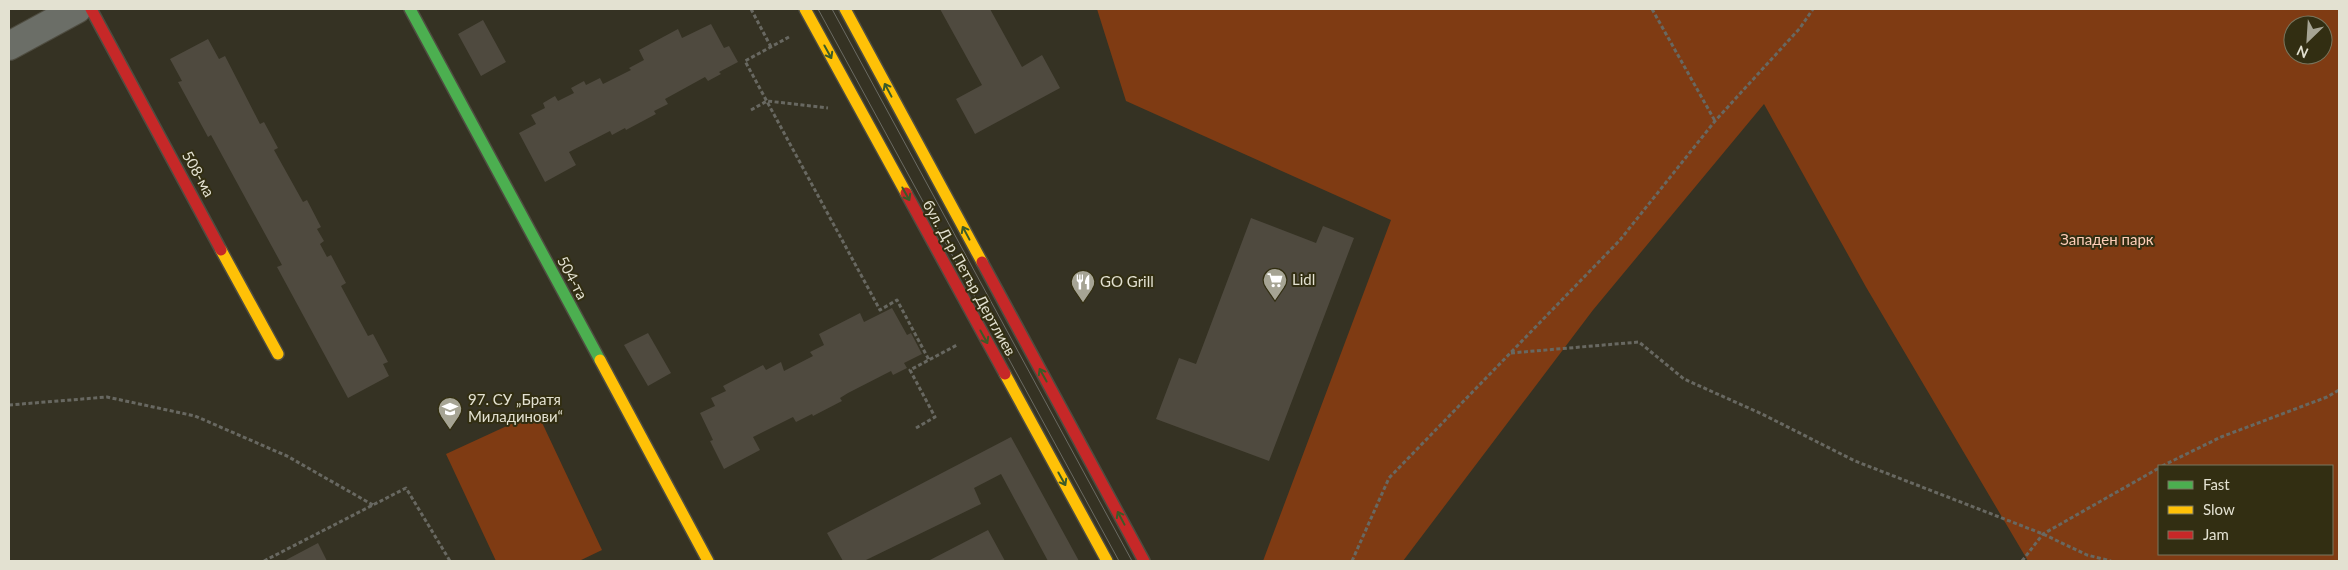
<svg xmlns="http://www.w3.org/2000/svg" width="2348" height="570" font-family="Lato,sans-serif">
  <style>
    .green { fill: #7f3b13; fill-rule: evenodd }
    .building { fill: #4f4a3f }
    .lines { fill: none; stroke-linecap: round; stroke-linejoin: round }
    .street-casing { stroke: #4f4d41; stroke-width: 30 }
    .fast-casing { stroke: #4f4d41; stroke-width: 14 }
    .slow-casing { stroke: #4f4d41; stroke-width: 14 }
    .jam-casing { stroke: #4f4d41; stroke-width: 14 }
    .path { stroke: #686861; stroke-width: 3; stroke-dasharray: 4 2.5; stroke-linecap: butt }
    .street { stroke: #6b6e67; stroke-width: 28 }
    .fast { stroke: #4caf50; stroke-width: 11 }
    .slow { stroke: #ffc107; stroke-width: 11 }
    .jam { stroke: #c62828; stroke-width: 11 }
    .tram { stroke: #6b6b63; stroke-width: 1 }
    .oneway { stroke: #3b5b28 }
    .labels { text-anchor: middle; stroke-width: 4; stroke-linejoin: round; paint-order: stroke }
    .street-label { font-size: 15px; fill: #e3e1d1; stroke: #322e12 }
    .park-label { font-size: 15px; fill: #feceb8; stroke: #322e12 }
    .poi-label { font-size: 15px; fill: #e3e1d1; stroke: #322e12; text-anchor: start }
  </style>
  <rect width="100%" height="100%" fill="#353223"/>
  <!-- green -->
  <path class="green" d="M 1097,9 L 2339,9 L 2339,561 L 2028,561 L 1866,287 L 1764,104 L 1593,310 L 1403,561 L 1263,561 L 1391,220 L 1126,101 ZM 2293,25 L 2323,25 L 2323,55 L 2293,55 ZM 2159,466 L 2332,466 L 2332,554 L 2159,554 Z
    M 537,412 L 602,550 L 579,561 L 496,561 L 446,454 Z"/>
  <!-- building -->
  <path class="building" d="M 940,9 L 990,9 L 1022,67 L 1042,55 L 1060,88 L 975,134 L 956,99 L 982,85 Z
    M 483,20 L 506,62 L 481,76 L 458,34 Z
    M 711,24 L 724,48 L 729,46 L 738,62 L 719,72 L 721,74 L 708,81 L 705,77 L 665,99 L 668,104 L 654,111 L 656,114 L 626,130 L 625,128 L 612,135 L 610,131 L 569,152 L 576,165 L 545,182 L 519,133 L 536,124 L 531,115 L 545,108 L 543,103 L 555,96 L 558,101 L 574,93 L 571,88 L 584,81 L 586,85 L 600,78 L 603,84 L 631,70 L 629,68 L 644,60 L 639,50 L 678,29 L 682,38 Z
    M 208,39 L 219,59 L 225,56 L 260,124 L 264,122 L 278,148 L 274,150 L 303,202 L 307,200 L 321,227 L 317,229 L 324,241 L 320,244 L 327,257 L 331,255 L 346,283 L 341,286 L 368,336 L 373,334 L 388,362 L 383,364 L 389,376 L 348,398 L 277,267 L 282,265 L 211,135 L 208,137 L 178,82 L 182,81 L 170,59 Z
    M 1251,218 L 1316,243 L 1323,226 L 1354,238 L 1269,461 L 1156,419 L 1179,358 L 1196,364 Z
    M 892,308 L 907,335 L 911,333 L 922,354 L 904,363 L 907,368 L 893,375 L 891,371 L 848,393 L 840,398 L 842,401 L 813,416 L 812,414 L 796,422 L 793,417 L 753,437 L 760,450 L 724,469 L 710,441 L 713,440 L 700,413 L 715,406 L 711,398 L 726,391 L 723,386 L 763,365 L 766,370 L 781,362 L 784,371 L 813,356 L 810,352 L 824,345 L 819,334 L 860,313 L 864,322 Z
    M 648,333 L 671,373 L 648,386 L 624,345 Z
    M 1011,437 L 1079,561 L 1048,561 L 1001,474 L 974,488 L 981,504 L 864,561 L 843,561 L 827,533 Z
    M 988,530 L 1005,561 L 928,561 Z
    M 318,543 L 327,561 L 284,561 Z"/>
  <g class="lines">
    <!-- street casing -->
    <g class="street-casing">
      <path id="street" d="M 9,46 L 77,9"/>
    </g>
    <!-- fast casing -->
    <g class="fast-casing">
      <path id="fast" d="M 410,9 L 600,360"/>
    </g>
    <!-- slow casing -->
    <g class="slow-casing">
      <path id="slow" d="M 805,9 L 906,193
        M 845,9 L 982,262
        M 221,250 L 278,354
        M 600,360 L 708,561
        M 1005,374 L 1107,561"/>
    </g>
    <!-- jam casing -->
    <g class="jam-casing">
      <path id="jam" d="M 91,9 L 221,250
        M 906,193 L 1005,374
        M 982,262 L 1144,561"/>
    </g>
    <!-- path -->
    <path class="path" d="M 751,9 L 771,47
      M 1652,9 L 1715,121
      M 789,37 L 745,61 L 880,310 L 897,300 L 929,360
      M 751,110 L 767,101 L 828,108
      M 1511,353 L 1639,342 L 1684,379 L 1762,414 L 1855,461 L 2043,534 L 2087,555 L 2111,561
      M 9,405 L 107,397 L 195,416 L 287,456 L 373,505
      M 916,428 L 935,417 L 910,370 L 957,345
      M 2162,466 L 2221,437 L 2327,397 L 2339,390
      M 264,561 L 406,488 L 450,561
      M 1352,561 L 1389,478 L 1620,240 L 1715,121 L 1800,28 L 1813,9
      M 2022,561 L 2043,534 L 2159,468"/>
    <!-- street -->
    <use href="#street" class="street"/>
    <!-- fast -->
    <use href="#fast" class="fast"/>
    <!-- slow -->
    <use href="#slow" class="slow"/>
    <!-- jam -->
    <use href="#jam" class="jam"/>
    <!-- tram -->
    <path class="tram" d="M 818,9 L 1119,561
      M 832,9 L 1132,561"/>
  </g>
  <!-- one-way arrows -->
  <defs><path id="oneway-shaft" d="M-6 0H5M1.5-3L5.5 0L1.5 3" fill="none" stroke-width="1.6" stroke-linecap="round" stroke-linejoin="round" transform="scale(1.25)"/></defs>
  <g class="oneway">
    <use href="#oneway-shaft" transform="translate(828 52) rotate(61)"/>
    <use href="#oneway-shaft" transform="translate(888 90) rotate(-118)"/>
    <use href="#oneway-shaft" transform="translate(906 194) rotate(61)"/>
    <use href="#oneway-shaft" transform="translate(966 233) rotate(-118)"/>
    <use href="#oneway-shaft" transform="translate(984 337) rotate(61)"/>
    <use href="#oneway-shaft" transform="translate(1043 375) rotate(-119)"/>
    <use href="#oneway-shaft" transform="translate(1062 479) rotate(61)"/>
    <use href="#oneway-shaft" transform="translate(1121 518) rotate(-118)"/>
  </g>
  <!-- icons -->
  <defs>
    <g id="supermarket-pin" transform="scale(1.25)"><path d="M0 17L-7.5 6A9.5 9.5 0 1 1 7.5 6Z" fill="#a6a494" stroke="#322e12"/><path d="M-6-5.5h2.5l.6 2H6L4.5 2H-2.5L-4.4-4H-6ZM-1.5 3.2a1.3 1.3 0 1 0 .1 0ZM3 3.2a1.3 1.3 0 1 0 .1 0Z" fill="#fff"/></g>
    <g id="restaurant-pin" transform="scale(1.25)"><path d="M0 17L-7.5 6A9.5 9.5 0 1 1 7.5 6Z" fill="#a6a494" stroke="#322e12"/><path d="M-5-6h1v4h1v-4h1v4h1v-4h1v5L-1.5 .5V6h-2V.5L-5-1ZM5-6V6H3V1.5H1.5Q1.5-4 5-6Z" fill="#fff"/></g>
    <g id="school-pin" transform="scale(1.25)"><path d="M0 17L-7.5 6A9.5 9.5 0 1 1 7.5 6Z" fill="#a6a494" stroke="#322e12"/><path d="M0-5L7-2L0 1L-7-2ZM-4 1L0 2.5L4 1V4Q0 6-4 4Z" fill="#fff"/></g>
  </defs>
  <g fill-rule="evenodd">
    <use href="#supermarket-pin" x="1275" y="280"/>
    <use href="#restaurant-pin" x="1083" y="282"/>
    <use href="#school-pin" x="450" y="409"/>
  </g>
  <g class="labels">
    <!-- street labels -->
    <g class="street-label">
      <text transform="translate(198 174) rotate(61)" y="5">508-ма</text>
      <text transform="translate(572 278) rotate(62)" y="5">504-та</text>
      <text transform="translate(969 278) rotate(61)" y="5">бул. Д-р Петър Дертлиев</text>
    </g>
    <!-- park labels -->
    <g class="park-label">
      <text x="2107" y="245">Западен парк</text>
    </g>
    <!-- poi labels -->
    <g class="poi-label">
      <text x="1292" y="285">Lidl</text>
      <text x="1100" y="287">GO Grill</text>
      <text x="468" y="405">97. СУ „Братя<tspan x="468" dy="17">Миладинови“</tspan></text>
    </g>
  </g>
  <!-- border -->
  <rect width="2348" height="570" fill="none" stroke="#e3e1d1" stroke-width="20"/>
  <!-- legend -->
  <rect x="2158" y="465" width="175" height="90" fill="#322e12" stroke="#79765e"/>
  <rect x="2168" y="481" width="25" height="8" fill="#4caf50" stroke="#79765e"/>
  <text x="2203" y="490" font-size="15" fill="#e3e1d1">Fast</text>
  <rect x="2168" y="506" width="25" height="8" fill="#ffc107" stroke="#79765e"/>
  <text x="2203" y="515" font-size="15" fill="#e3e1d1">Slow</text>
  <rect x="2168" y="531" width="25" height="8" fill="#c62828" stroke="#79765e"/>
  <text x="2203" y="540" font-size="15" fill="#e3e1d1">Jam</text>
  <!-- north arrow -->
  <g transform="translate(2308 40) rotate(205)"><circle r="24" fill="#322e12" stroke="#79765e"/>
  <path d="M0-4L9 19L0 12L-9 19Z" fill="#a6a494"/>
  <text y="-8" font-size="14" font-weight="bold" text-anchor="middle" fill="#e3e1d1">N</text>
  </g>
</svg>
